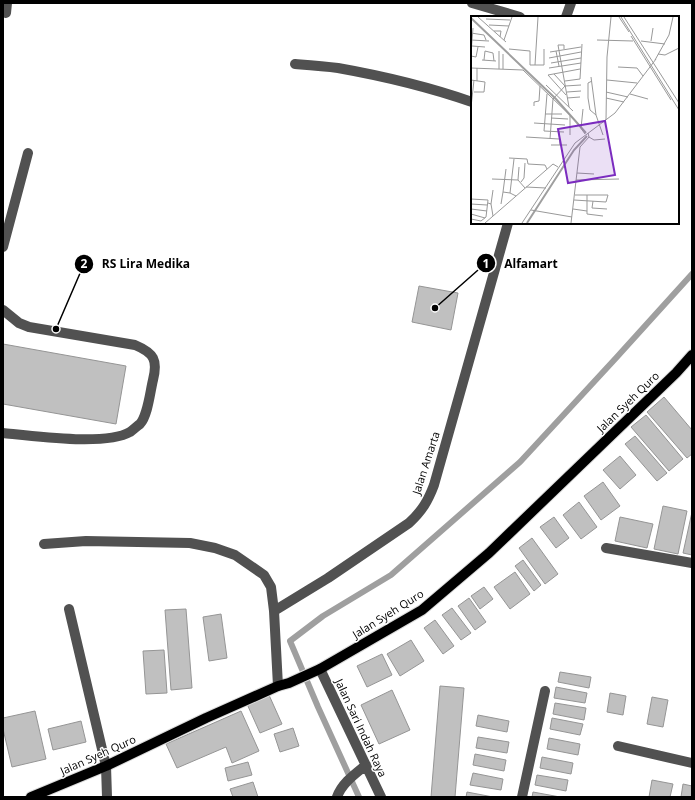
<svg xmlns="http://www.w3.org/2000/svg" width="695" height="800" font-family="'Open Sans',sans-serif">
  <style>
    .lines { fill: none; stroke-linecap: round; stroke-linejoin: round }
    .stream { stroke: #9f9f9f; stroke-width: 6 }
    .building { fill: #c0c0c0; stroke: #959595 }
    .major-casing { stroke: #dbdbdb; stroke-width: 12 }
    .minor { stroke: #515151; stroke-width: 10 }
    .major { stroke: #000; stroke-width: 10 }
    .labels { text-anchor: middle; stroke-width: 3; stroke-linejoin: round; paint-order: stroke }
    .street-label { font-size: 11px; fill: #000; stroke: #fff }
    .inset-river { fill: none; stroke: #9f9f9f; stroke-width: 2 }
    .inset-road { fill: none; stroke: #999; stroke-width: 1 }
    .view { fill: #7b2cbf; fill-opacity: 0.15; stroke: #7b2cbf; stroke-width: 2 }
    .inset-edge { fill: none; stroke: #000; stroke-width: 2 }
    .leader { fill: none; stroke: #000; stroke-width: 1.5 }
    .callout-dot { fill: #000; stroke: #fff; stroke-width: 1.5 }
    .mark-label { font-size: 12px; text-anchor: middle; font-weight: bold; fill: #fff }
    .callout-label { font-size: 12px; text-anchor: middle; font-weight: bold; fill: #000; stroke: #fff; stroke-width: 3; stroke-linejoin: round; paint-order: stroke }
  </style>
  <rect width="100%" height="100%" fill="#fff"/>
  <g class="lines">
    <!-- stream -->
    <path class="stream" d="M 359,797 L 318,707 L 290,641 L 323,616 L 391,575 L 520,462 L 616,358 L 692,274"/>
  </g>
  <!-- building -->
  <path class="building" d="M 419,286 L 458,293 L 451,330 L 412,322 Z
    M 3,344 L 126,366 L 116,424 L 3,404 Z
    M 664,397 L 692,430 L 692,454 L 687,458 L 647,412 Z
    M 646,415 L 683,459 L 669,471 L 631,427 Z
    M 635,436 L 667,473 L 657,481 L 625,444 Z
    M 620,456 L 636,475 L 620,489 L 603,470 Z
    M 603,482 L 620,506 L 601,520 L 584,496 Z
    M 579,502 L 597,527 L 581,539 L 563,515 Z
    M 663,506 L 687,511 L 678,554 L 654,549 Z
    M 692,512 L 692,555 L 683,553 Z
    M 554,517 L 569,538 L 556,548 L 540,527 Z
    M 620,517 L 653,524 L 647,548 L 615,541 Z
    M 532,538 L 558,574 L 545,584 L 519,548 Z
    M 523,560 L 541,585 L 534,591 L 515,566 Z
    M 515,572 L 530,594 L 510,609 L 494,587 Z
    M 484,587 L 493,599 L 480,609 L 471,596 Z
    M 469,598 L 486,622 L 475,630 L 458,606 Z
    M 452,608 L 471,633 L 461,640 L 442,615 Z
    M 186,609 L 192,688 L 171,690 L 165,610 Z
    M 221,614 L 227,658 L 209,661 L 203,617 Z
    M 435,620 L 454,646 L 443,654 L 424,628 Z
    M 411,640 L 424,661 L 400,676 L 387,654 Z
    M 164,650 L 167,693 L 146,694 L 143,651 Z
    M 382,654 L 392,675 L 367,687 L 357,666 Z
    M 560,672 L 591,677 L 589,688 L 558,682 Z
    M 440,686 L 464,688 L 455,797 L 431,797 Z
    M 556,687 L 587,693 L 585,703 L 554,698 Z
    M 392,690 L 410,730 L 379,744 L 361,705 Z
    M 610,693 L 626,696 L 623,715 L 607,712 Z
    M 269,695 L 282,724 L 260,733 L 247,704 Z
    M 652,697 L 668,700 L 663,727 L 647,724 Z
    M 555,703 L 586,708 L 584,720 L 553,714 Z
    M 35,711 L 46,759 L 12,767 L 3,729 L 3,718 Z
    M 241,711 L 259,751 L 232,763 L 226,747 L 177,768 L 166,744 Z
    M 478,715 L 509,721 L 507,732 L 476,726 Z
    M 552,718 L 583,724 L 580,735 L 550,729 Z
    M 81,721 L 86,742 L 53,750 L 48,729 Z
    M 293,728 L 299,746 L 280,752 L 274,734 Z
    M 478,737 L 509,742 L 507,753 L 476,748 Z
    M 549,738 L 580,744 L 578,755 L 547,749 Z
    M 475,754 L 506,760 L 504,771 L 473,765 Z
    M 542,757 L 573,763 L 571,774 L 540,768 Z
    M 248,762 L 252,775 L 228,781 L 225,768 Z
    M 473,773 L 503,779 L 501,790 L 470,785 Z
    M 537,775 L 568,780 L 566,791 L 535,785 Z
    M 652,780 L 673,784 L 670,797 L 649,797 Z
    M 253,782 L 258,797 L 233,797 L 230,789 Z
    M 683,784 L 692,786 L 692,797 L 681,797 Z
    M 467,792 L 493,797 L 466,797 Z
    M 533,792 L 560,797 L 532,797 Z"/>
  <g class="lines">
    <!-- major casing -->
    <g class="major-casing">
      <path id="major" d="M 31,797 L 106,766 L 206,718 L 278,686 L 289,683 L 320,669 L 422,610 L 489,553 L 676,373 L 692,355"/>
    </g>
    <!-- minor -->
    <path class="minor" d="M 472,3 L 520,17
      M 6,13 L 7,3
      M 566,17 L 571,3
      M 295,64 C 309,65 324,66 338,68 C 383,76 429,87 472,102
      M 3,247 L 28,153
      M 3,310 L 19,323 L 29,327 L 135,345 C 154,353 158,360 153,380 C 150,392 148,415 140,424 C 137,426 133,430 130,432 C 106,446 32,436 3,433
      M 44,544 L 86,541 L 190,543 L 215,548 L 235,555 L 264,575 L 271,587 L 274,611
      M 606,548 L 692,563
      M 69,609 L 106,766 L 107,797
      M 320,669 L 381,797
      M 278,686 L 274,611 L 328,578 L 409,523 C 422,511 428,501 434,485 L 508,223
      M 618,746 L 692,763
      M 337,797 C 342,783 355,774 366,765
      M 522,797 L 545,691"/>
    <!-- major -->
    <use href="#major" class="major"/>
  </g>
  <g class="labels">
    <!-- street labels -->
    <g class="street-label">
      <text transform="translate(628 402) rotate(-44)" y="4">Jalan Syeh Quro</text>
      <text transform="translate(426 463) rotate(-72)" y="4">Jalan Amarta</text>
      <text transform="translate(388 614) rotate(-32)" y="4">Jalan Syeh Quro</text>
      <text transform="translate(361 728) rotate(65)" y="4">Jalan Sari Indah Raya</text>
      <text transform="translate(98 755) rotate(-24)" y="4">Jalan Syeh Quro</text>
    </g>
  </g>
  <!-- overview -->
  <g transform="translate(471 16)">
    <rect width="208" height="208" fill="#fff"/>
    <path class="inset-river" d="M 0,2 L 85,83 L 115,117M 56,207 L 103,134 L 116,120"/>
    <path class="inset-road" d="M 7,1 L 35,26M 148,1 L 158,16M 150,1 L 208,94M 153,1 L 208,87M 15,3 L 39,4M 18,9 L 38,10M 23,15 L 30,15 L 29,21M 0,17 L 13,19 L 15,24M 160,20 L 200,84M 0,24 L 18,25M 33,24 L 41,1M 126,24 L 162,25M 170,25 L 194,28M 180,25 L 182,12M 1,30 L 14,31M 38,33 L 59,35 L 59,49 L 73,49 L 73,33M 93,33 L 93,29 L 87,29 L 98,91M 85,35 L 88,50M 79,36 L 110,31M 0,37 L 2,12M 187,38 L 194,39 L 208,32M 0,40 L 5,41 L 7,31M 78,42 L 110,36M 11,44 L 25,45M 13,44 L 14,35 L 22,37 L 23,45M 184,44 L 198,19 L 202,1M 80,47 L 110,42M 64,49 L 67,1M 147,51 L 166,52 L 172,60M 0,52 L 52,54 L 105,105 L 114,118M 78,52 L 110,47M 28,53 L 28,35M 32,53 L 32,38M 83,58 L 94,70 L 110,69M 120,61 L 125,99 L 132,119M 0,64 L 14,66 L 13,76 L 3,76M 136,64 L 166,67M 6,65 L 6,52M 94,65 L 109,63 L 111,28M 121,65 L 117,67 L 117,82 L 119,94 L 125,99M 75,69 L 102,95M 96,76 L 110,75M 135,76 L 157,81M 76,78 L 73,115 L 93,116M 159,78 L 177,83M 95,79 L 77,59 L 109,53M 96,82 L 109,81M 135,82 L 153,86M 63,90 L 63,86 L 68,85 L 69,70M 0,91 L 3,64M 74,98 L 91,98M 80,102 L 97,103M 135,104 L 136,41 L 140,1M 63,107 L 94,109M 110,112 L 112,93M 88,116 L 89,129M 99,119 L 99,100M 55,121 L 88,123M 118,121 L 123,124 L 134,123M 79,123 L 82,83 L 94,70M 80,129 L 96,129M 38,142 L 56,143 L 57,148 L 74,149 L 76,153M 43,143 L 39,177 L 45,180M 35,153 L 32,176 L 39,177M 106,157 L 123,158M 21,163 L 47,164 L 54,172M 47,164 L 48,151M 105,164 L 148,163M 50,166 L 53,162 L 54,147M 55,171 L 75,172M 116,179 L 116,198 L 132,200M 0,183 L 17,184 L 15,201 L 10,205 L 0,203M 103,184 L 135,186 L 137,179 L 104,179M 122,185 L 121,192 L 136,193M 17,187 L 20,188 L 22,174M 0,188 L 16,189M 20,188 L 22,200M 30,188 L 32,176M 0,193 L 16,195M 102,193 L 116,195M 60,194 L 101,201M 0,198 L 14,202M 14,207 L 82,148 L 87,151M 51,207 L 104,127 L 144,97 L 185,43M 100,207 L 109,131 L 118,121 L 117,117"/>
    <path class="view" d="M 134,105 L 144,159 L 97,167 L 87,113 Z"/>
    <rect width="208" height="208" class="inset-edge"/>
  </g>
  <!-- callouts -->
  <path class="leader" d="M435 308L486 263M56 329L84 264"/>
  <g class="callout-dot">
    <circle cx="435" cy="308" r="4"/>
    <circle cx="56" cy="329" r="4"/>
    <circle cx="486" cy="263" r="10"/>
    <circle cx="84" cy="264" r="10"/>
  </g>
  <g class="mark-label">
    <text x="486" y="268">1</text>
    <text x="84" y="268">2</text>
  </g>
  <g class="callout-label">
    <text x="531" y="268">Alfamart</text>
    <text x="146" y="268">RS Lira Medika</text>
  </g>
  <!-- border -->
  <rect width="695" height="800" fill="none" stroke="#000000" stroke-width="8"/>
</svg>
